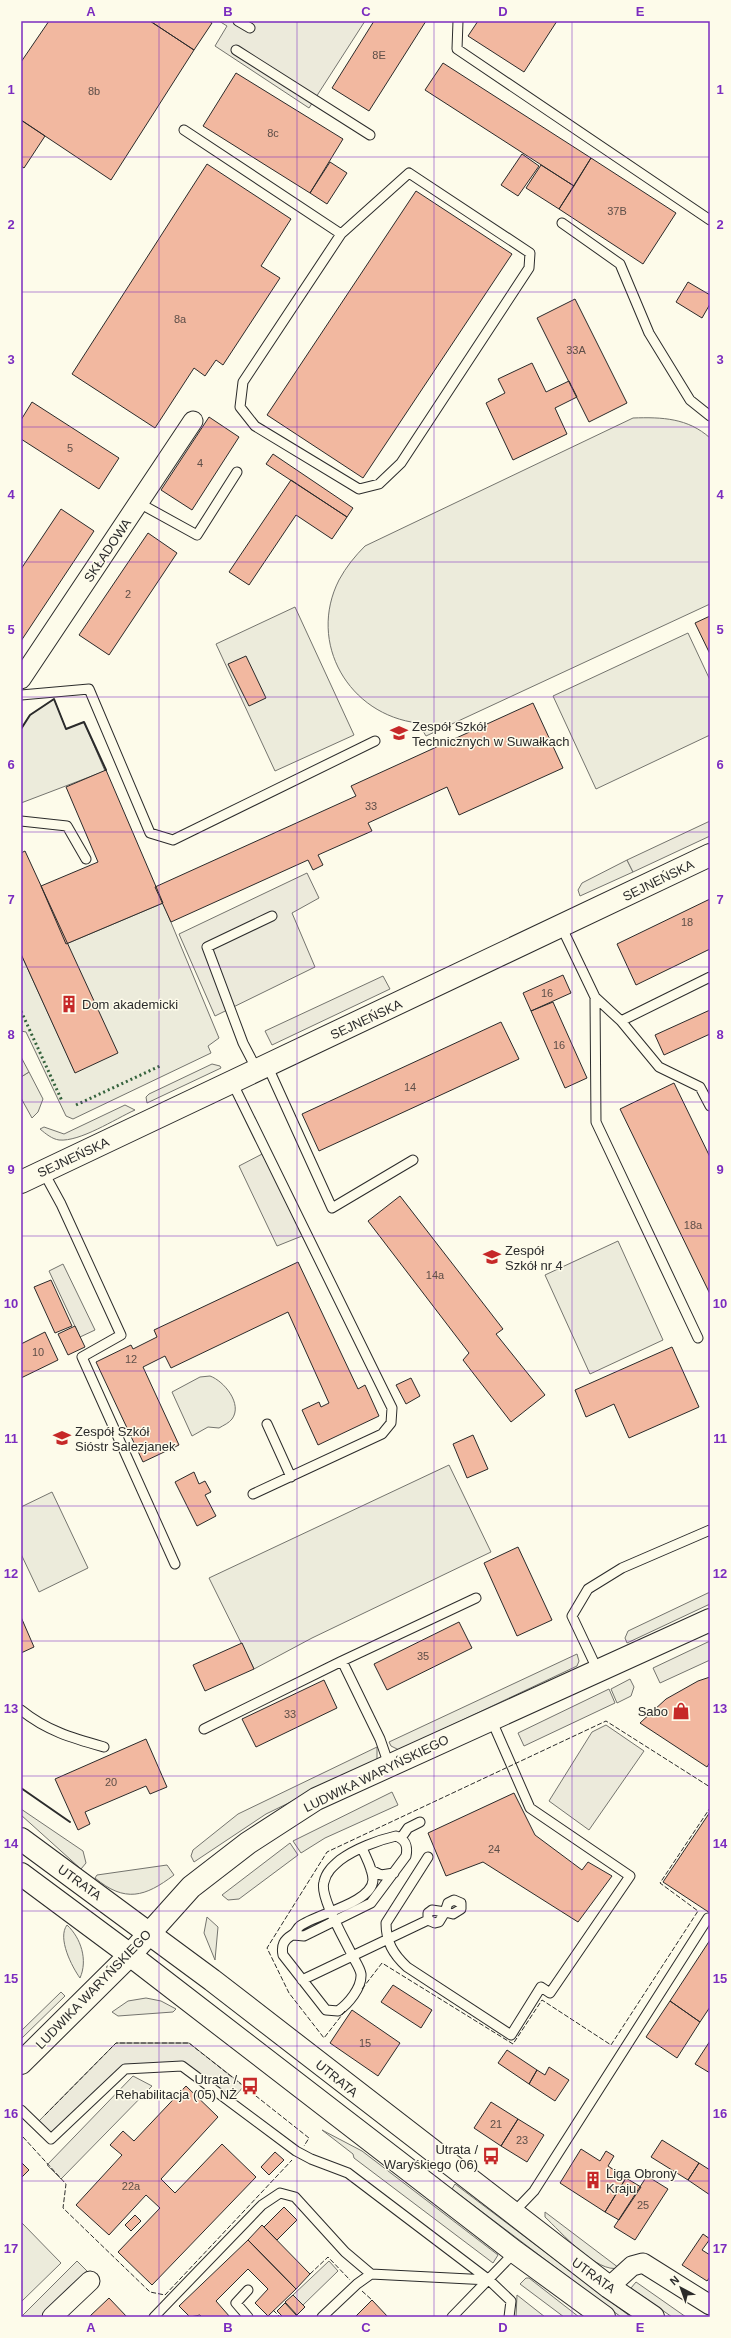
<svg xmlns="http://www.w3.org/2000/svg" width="731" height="2338" font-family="Arial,sans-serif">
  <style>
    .green { fill: #ecebdb; stroke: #74746e }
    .parking { fill: #eceadb; stroke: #74746e }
    .building { fill: #f2b8a0; stroke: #2b2b2b }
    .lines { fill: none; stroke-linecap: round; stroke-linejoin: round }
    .service-casing { stroke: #2b2b2b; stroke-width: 11 }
    .minor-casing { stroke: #2b2b2b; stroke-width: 21 }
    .tertiary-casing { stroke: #2b2b2b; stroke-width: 24 }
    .secondary-casing { stroke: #2b2b2b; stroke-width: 24 }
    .service { stroke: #fdfbea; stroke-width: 9 }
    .minor { stroke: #fdfbea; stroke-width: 19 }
    .tertiary { stroke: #fdfbea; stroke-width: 22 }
    .secondary { stroke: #fdfbea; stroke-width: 22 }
    .hedge { stroke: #34623c; stroke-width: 3; stroke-dasharray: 2 3; stroke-linecap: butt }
    .fence { stroke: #2b2b2b; stroke-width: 1; stroke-dasharray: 5 2; stroke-linecap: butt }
    .wall { stroke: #2b2b2b; stroke-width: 2 }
    .grid { fill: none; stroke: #7b2cbf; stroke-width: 1; stroke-opacity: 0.55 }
    .labels { text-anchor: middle; stroke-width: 3; stroke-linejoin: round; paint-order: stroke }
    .number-label { font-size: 11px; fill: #5d4e48 }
    .street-label { font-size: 13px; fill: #2b2b2b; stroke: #fdfbea }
    .poi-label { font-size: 13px; fill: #2b2b2b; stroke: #fdfbea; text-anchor: start }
    .neatline { fill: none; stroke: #7b2cbf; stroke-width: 1.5 }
    .grid-label { font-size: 13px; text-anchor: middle; font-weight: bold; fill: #7b2cbf }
  </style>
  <rect width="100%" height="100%" fill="#fdfbea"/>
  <!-- green -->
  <path class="green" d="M 633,418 C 662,417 688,418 710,438 L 710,604 L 426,736 L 418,723 C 349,715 307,643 339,580 C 346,567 355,556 365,546 Z
    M 295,607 L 354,735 L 275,771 L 216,644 Z
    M 688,633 L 710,680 L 710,735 L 596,789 L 553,696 Z
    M 54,699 L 66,729 L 84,722 L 105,771 L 21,803 L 21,729 L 30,715 Z
    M 627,860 L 633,872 L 580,896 L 578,890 L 582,883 Z
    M 163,903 L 219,1038 L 208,1046 L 211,1053 L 73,1119 L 66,1116 L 26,1032 L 21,1031 L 21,954 L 75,1072 L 66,944 Z
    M 212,1064 L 220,1066 L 221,1068 L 147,1103 L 146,1097 L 149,1094 Z
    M 29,1072 L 43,1099 L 38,1112 L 32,1118 L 21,1098 L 21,1077 Z
    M 125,1105 L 135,1110 C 115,1119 80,1142 59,1140 C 52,1139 46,1134 40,1129 L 44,1127 L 64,1134 Z
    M 618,1241 L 663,1340 L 590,1374 L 545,1275 Z
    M 210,1376 C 224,1381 243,1404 232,1419 C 229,1423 224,1425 219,1428 L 208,1427 L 192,1436 L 172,1392 L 200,1377 Z
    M 449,1465 L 491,1552 L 312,1638 L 254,1669 L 209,1578 Z
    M 52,1492 L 88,1568 L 39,1592 L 21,1554 L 21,1507 Z
    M 710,1592 L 710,1604 L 627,1643 L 625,1638 L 628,1631 Z
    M 577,1654 L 579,1661 L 577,1666 L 399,1750 L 391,1746 L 389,1742 Z
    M 630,1679 L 634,1687 L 631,1696 L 617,1703 L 611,1689 Z
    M 377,1747 L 377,1760 L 266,1814 L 194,1862 L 191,1856 L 193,1850 L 238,1814 Z
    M 392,1792 L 398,1805 L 325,1838 L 301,1853 L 293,1841 Z
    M 21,1809 L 83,1851 L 86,1863 L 81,1869 L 21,1815 Z
    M 290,1843 L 298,1855 L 239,1899 L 228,1900 L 222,1895 Z
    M 167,1865 L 174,1875 C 145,1897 125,1903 95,1878 L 97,1875 Z
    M 207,1917 L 218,1927 L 215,1960 L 204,1933 Z
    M 67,1925 C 81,1938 88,1960 80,1978 C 72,1967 57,1938 67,1925 Z
    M 61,1992 L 65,1996 L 21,2039 L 21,2031 Z
    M 146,1998 L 161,2001 L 176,2009 L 173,2012 L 118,2016 L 112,2012 L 128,2001 Z
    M 322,2130 L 362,2151 L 498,2255 L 493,2263 L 354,2158 L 353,2154 Z
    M 455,2184 L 631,2317 L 621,2317 L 452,2189 Z
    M 545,2212 L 619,2268 C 597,2274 560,2231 545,2217 Z
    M 22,2223 L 61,2263 L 21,2302 L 21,2224 Z
    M 526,2278 L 529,2278 L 579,2317 L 564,2317 L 520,2284 Z
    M 636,2282 L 686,2317 L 672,2317 L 631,2288 Z
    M 517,2295 L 545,2317 L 516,2317 Z"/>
  <!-- parking -->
  <path class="parking" d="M 219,21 L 365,21 L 309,108 L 215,46 L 227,26 Z
    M 710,821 L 710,836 L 633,872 L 627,860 Z
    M 307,873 L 319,898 L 292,913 L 315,967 L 215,1016 L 179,934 Z
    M 383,976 L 390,989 L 272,1045 L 265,1031 Z
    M 21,1057 L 29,1072 L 21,1077 Z
    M 266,1152 L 307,1234 L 277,1246 L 239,1166 Z
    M 63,1264 L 95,1330 L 80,1337 L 49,1271 Z
    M 710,1641 L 710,1660 L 660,1683 L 653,1668 Z
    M 609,1689 L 615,1703 L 524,1746 L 518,1733 Z
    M 606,1725 L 644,1751 L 589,1830 L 549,1801 L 592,1732 Z
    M 116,2043 L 189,2043 L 244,2086 L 230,2102 L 182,2066 L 125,2069 L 51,2139 L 36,2124 Z
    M 133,2076 L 152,2086 L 61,2179 L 47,2165 Z
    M 77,2261 L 88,2272 L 41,2317 L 21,2317 Z
    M 329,2261 L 338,2271 L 303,2305 L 293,2295 Z"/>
  <!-- building -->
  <path class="building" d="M 49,21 L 150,21 L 194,50 L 111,180 L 21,120 L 21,62 Z
    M 150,21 L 209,21 L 212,23 L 194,50 Z
    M 374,21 L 426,21 L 369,111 L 332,88 Z
    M 478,21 L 557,21 L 524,72 L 468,36 Z
    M 443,63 L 591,158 L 574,186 L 425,90 Z
    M 236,73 L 343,139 L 310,193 L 203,126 Z
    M 21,120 L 45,136 L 24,168 L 21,166 Z
    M 522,154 L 539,166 L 518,196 L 501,185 Z
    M 591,158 L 676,213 L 643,264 L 559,209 Z
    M 330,162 L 347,173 L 327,204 L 310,193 Z
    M 207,164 L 291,219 L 261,266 L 280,278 L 223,365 L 216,360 L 205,376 L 194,368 L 155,428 L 72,374 Z
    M 541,165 L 574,186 L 559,209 L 526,188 Z
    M 416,191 L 512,254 L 363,478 L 267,415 Z
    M 688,282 L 710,295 L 710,304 L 702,318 L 676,302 Z
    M 575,299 L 627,403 L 589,422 L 537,318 Z
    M 532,363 L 546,392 L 569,381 L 577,397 L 555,408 L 567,434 L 513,460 L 486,403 L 505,393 L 498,379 Z
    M 32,402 L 119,458 L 99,489 L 21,439 L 21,420 Z
    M 209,417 L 239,437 L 192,510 L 161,490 Z
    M 273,454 L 353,508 L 347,517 L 266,464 Z
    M 291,480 L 347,517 L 332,539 L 296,515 L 249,585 L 229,572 Z
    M 61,509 L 94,531 L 21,641 L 21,569 Z
    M 148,533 L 177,553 L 109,655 L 79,635 Z
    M 710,616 L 710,654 L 695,623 Z
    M 246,656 L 266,698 L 249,706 L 228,664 Z
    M 533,703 L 563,768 L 459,815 L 447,787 L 368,823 L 372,831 L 318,855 L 323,865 L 313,870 L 308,860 L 171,922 L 155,887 L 356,796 L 351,786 Z
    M 106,770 L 163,903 L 66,944 L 41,886 L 98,862 L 66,787 Z
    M 25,851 L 118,1053 L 75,1073 L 21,954 L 21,853 Z
    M 710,899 L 710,949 L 636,985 L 617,944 Z
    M 563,975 L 571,993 L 531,1011 L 523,993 Z
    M 553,1002 L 587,1078 L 565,1088 L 531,1011 Z
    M 710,1010 L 710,1034 L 664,1055 L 655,1035 Z
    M 501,1022 L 519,1059 L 319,1151 L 302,1114 Z
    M 674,1083 L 710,1157 L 710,1294 L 620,1109 Z
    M 400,1196 L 503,1329 L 496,1334 L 545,1395 L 511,1422 L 463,1360 L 469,1353 L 368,1221 Z
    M 298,1262 L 358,1389 L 365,1385 L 379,1416 L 318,1445 L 302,1410 L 319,1402 L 321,1407 L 329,1403 L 288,1312 L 171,1368 L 165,1356 L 143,1367 L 179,1445 L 143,1462 L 96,1362 L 131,1345 L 133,1349 L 157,1337 L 154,1330 Z
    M 51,1280 L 72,1326 L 55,1333 L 34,1287 Z
    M 75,1326 L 85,1347 L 68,1355 L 58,1334 Z
    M 45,1332 L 58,1360 L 21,1378 L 21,1344 Z
    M 672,1347 L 699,1407 L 629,1438 L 614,1404 L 586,1417 L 575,1390 Z
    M 411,1378 L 420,1396 L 406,1404 L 396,1385 Z
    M 473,1435 L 488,1469 L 467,1478 L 453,1444 Z
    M 194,1472 L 199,1484 L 205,1481 L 211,1492 L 205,1495 L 216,1516 L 197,1526 L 175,1482 Z
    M 518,1547 L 552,1620 L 517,1636 L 484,1563 Z
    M 21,1617 L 34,1647 L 21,1653 Z
    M 459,1622 L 472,1648 L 387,1690 L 374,1664 Z
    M 242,1643 L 254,1669 L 205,1691 L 193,1665 Z
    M 710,1677 L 710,1762 L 707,1767 L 640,1723 L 666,1699 L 698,1681 Z
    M 324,1680 L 337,1708 L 256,1747 L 242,1719 Z
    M 146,1739 L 167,1787 L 150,1794 L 146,1786 L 85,1812 L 90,1824 L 78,1830 L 55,1779 Z
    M 514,1793 L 535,1835 L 582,1870 L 588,1862 L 612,1876 L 578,1922 L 483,1862 L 446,1876 L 428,1833 Z
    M 710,1812 L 710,1913 L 663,1882 Z
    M 710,1940 L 710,2007 L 700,2022 L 670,2001 Z
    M 393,1985 L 432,2010 L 421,2028 L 381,2002 Z
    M 670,2001 L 700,2022 L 677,2058 L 646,2037 Z
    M 352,2010 L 400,2043 L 378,2076 L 330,2043 Z
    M 710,2041 L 710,2073 L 695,2064 Z
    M 507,2050 L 537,2070 L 529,2084 L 498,2063 Z
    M 549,2067 L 569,2080 L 555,2101 L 529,2084 L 537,2070 L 545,2075 Z
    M 186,2086 L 218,2117 L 161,2179 L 175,2193 L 222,2144 L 256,2177 L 152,2285 L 118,2252 L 160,2208 L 146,2195 L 109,2235 L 76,2205 L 122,2155 L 110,2145 L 123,2131 L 134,2141 Z
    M 491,2102 L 518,2119 L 501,2146 L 474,2128 Z
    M 518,2119 L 544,2135 L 527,2162 L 501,2146 Z
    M 662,2140 L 699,2163 L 688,2180 L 651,2157 Z
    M 581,2149 L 600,2161 L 606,2151 L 614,2156 L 608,2166 L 626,2178 L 605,2212 L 560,2183 Z
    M 275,2152 L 284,2160 L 269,2175 L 261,2167 Z
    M 21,2162 L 29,2170 L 21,2178 Z
    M 699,2163 L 710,2170 L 710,2195 L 688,2180 Z
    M 647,2176 L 668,2189 L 635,2240 L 614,2227 Z
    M 626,2178 L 641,2187 L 619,2220 L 605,2212 Z
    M 284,2207 L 297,2220 L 277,2240 L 264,2227 Z
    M 135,2215 L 141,2221 L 131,2231 L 125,2225 Z
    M 262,2225 L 310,2274 L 296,2289 L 248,2240 Z
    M 703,2234 L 710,2239 L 702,2250 L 710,2255 L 710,2277 L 707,2281 L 682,2265 Z
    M 248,2240 L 296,2289 L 268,2316 L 255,2303 L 268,2289 L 248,2269 L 216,2301 L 230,2317 L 202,2317 L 200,2315 L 190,2317 L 179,2306 Z
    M 293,2295 L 305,2307 L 297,2315 L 285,2302 Z
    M 109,2298 L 127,2317 L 89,2317 Z
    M 372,2300 L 388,2317 L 355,2317 Z
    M 285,2303 L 297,2316 L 296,2317 L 283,2317 L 277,2311 Z"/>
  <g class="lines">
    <!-- service casing -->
    <g class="service-casing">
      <path id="service" d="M 238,21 L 250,28
        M 458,21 L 457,49 L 710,220
        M 236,50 L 370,135
        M 184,130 L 341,234 L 243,382 L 240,407 L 255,426 L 359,489 L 379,484 L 401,463 L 529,268 L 530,253 L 409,173 L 341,234
        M 562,223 L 620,264 L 649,333 L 690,400 L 710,416
        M 139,503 L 197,535 L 237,472
        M 21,695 L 89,689 L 150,833 L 173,840 L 375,741
        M 21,821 L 67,826 L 86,859
        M 561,926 L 595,997 L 596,1122 L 698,1338
        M 595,997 L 621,1021 L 710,977
        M 621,1021 L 659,1067 L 700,1087 L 710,1106
        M 267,1065 L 332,1208 L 413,1160
        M 257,1070 L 243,1043 L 207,947 L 272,916
        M 232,1082 L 392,1408 L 391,1423 L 382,1434 L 253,1494
        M 43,1171 L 61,1204 L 121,1335 L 82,1357 L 175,1564
        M 267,1424 L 291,1477
        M 598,1671 L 572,1616 L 588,1589 L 622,1568 L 710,1530
        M 21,1710 C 47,1731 72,1738 104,1747
        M 204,1729 L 342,1661
        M 389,1765 L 380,1739 L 342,1661 L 476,1598
        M 401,1838 L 408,1828 L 420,1822
        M 428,1857 L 386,1923 C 386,1942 393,1954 407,1967 L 511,2035 L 541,1987 L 550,1993 L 630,1876 L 530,1808 L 491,1719
        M 371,1870 L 381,1875 L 394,1873
        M 454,1900 L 461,1903 L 461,1909 L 453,1914 L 445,1912 L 448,1903 Z
        M 432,1910 L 445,1912 L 439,1922 L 435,1923 L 428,1920 L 428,1913 Z
        M 293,1935 L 304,1936 L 371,1903 L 406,1856 C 408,1846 406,1840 396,1836 C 378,1840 355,1849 340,1860 C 333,1866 326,1872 324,1882 C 319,1896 345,1940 352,1955 C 355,1961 360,1968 361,1974 C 362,1988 348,2004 338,2011 L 326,2010 L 283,1955 C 281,1945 284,1940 292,1935 C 296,1933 297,1928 300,1926 C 316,1914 372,1903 373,1880 C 373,1869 366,1858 362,1848
        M 302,1980 L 428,1920
        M 21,2110 L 51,2139 L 125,2069 L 182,2066 L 296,2151 L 311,2159 L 348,2173 L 489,2280 L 511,2301 L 509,2317
        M 512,2214 L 534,2191 L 708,1918
        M 154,2317 L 262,2205 L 280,2193 L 295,2197 L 345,2252 L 371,2274 L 489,2280
        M 248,2317 L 236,2303 L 248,2290
        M 322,2317 L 357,2284 L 371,2274
        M 452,2317 L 515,2252"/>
    </g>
    <!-- minor casing -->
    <g class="minor-casing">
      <path id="minor" d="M 21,679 L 193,421
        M 609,2287 L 632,2266 L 643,2263 L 710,2305
        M 52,2317 L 90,2281"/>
    </g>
    <!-- tertiary casing -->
    <g class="tertiary-casing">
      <path id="tertiary" d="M 21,1182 L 710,855
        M 21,2063 L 130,1955 L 191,1887 L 248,1843 L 316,1799 L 710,1620"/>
    </g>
    <!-- secondary casing -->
    <g class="secondary-casing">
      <path id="secondary" d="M 21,1839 L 212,1980 L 609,2287 L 653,2317
        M 21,1874 L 130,1955 L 515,2252 L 604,2317"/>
    </g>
    <!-- service -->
    <use href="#service" class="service"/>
    <!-- minor -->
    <use href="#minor" class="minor"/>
    <!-- tertiary -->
    <use href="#tertiary" class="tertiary"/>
    <!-- secondary -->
    <use href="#secondary" class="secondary"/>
    <!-- hedge -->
    <path class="hedge" d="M 21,1011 L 62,1101
      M 76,1105 L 160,1066"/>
    <!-- fence -->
    <path class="fence" d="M 362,1989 L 382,1963 L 513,2044 L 542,2000 L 611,2045 L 698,1911 L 660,1883 L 710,1808
      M 345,2011 L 324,2038 L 289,1993 L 267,1948 L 327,1852 L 606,1721 L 710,1787
      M 45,2115 L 116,2043 L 189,2043 L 309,2138 L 304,2146
      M 23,2137 L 66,2184 L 63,2208 L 150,2292 L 165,2295 L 292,2160
      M 310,2274 L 328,2257 L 350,2280
      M 362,2291 L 372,2300
      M 273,2310 L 280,2317"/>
    <!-- wall -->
    <path class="wall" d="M 21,729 L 30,715 L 54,699 L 66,729 L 84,722 L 106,770
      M 21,1788 L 70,1822"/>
  </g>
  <!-- grid -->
  <path class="grid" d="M 159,21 L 159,2317M 297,21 L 297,2317M 434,21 L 434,2317M 572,21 L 572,2317M 21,157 L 710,157M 21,292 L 710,292M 21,427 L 710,427M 21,562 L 710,562M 21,697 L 710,697M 21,832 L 710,832M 21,967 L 710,967M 21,1102 L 710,1102M 21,1236 L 710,1236M 21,1371 L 710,1371M 21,1506 L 710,1506M 21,1641 L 710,1641M 21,1776 L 710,1776M 21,1911 L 710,1911M 21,2046 L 710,2046M 21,2181 L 710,2181"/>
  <!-- icons -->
  <defs>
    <g id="school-bare" transform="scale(1.38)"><path d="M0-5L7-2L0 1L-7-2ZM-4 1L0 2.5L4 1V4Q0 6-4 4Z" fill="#c62828" stroke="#fdfbea" stroke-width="2.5" paint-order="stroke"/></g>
    <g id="building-bare" transform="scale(1.38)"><path d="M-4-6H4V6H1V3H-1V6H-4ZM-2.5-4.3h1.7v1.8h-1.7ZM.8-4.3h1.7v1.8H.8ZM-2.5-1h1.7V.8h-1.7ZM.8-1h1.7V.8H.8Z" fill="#c62828" stroke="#fdfbea" stroke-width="2.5" paint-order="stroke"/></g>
    <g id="shop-bare" transform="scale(1.38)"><path d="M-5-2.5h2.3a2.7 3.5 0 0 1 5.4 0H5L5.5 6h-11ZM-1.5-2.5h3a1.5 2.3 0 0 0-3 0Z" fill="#c62828" stroke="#fdfbea" stroke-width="2.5" paint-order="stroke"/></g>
    <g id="bus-bare" transform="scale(1.38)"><path d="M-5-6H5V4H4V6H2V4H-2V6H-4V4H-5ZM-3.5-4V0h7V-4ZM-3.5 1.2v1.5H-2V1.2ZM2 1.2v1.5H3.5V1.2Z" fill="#c62828" stroke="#fdfbea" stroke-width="2.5" paint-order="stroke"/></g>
  </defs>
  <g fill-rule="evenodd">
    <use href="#school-bare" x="399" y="733"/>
    <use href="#building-bare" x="69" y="1004"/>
    <use href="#school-bare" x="492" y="1257"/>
    <use href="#school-bare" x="62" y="1438"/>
    <use href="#shop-bare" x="681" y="1711"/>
    <use href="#bus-bare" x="250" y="2086"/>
    <use href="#bus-bare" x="491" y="2156"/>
    <use href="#building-bare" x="593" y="2180"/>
  </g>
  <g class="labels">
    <!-- number labels -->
    <g class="number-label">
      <text x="379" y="59">8E</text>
      <text x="94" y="95">8b</text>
      <text x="273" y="137">8c</text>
      <text x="617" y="215">37B</text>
      <text x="180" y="323">8a</text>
      <text x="576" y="354">33A</text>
      <text x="70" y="452">5</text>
      <text x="200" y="467">4</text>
      <text x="128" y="598">2</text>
      <text x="371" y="810">33</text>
      <text x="687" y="926">18</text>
      <text x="547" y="997">16</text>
      <text x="559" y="1049">16</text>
      <text x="410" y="1091">14</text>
      <text x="693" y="1229">18a</text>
      <text x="435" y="1279">14a</text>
      <text x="38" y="1356">10</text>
      <text x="131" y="1363">12</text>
      <text x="423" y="1660">35</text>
      <text x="290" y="1718">33</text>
      <text x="111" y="1786">20</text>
      <text x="494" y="1853">24</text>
      <text x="365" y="2047">15</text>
      <text x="496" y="2128">21</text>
      <text x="522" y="2144">23</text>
      <text x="131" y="2190">22a</text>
      <text x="643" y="2209">25</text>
    </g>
    <!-- street labels -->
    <g class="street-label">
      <text transform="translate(107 550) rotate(-56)" y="5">SKŁADOWA</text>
      <text transform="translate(658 880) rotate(-26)" y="5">SEJNEŃSKA</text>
      <text transform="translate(366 1019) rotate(-25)" y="5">SEJNEŃSKA</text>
      <text transform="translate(73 1157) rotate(-25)" y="5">SEJNEŃSKA</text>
      <text transform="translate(376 1773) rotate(-26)" y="5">LUDWIKA WARYŃSKIEGO</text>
      <text transform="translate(80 1882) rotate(36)" y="5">UTRATA</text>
      <text transform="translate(93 1989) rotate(-46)" y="5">LUDWIKA WARYŃSKIEGO</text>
      <text transform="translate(337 2078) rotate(39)" y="5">UTRATA</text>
      <text transform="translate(594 2275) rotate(36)" y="5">UTRATA</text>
    </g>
    <!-- poi labels -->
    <g class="poi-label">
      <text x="412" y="731">Zespół Szkół<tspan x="412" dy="15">Technicznych w Suwałkach</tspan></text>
      <text x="82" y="1009">Dom akademicki</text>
      <text x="505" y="1255">Zespół<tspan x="505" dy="15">Szkół nr 4</tspan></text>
      <text x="75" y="1436">Zespół Szkół<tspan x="75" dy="15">Sióstr Salezjanek</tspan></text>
      <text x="668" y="1716" text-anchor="end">Sabo</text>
      <text x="237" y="2084" text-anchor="end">Utrata /<tspan x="237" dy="15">Rehabilitacja (05) NŻ</tspan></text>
      <text x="478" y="2154" text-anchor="end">Utrata /<tspan x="478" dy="15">Waryśkiego (06)</tspan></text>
      <text x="606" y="2178">Liga Obrony<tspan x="606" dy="15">Kraju</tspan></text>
    </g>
  </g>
  <!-- border -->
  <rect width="731" height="2338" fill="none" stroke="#fdfbea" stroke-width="44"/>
  <!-- north arrow -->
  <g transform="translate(681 2288) rotate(319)" stroke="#fdfbea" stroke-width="3" paint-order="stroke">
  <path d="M0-3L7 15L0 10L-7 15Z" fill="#2b2b2b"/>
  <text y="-6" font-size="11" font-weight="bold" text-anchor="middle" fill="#2b2b2b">N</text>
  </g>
  <rect x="22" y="22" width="687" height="2294" class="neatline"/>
  <g class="grid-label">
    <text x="91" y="16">A</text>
    <text x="228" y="16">B</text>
    <text x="366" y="16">C</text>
    <text x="503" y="16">D</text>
    <text x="640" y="16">E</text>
    <text x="11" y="94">1</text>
    <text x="720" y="94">1</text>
    <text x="11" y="229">2</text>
    <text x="720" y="229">2</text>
    <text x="11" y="364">3</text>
    <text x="720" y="364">3</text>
    <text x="11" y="499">4</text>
    <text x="720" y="499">4</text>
    <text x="11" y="634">5</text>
    <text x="720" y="634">5</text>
    <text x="11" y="769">6</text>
    <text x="720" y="769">6</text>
    <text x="11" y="904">7</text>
    <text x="720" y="904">7</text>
    <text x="11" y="1039">8</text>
    <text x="720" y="1039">8</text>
    <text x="11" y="1174">9</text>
    <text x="720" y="1174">9</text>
    <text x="11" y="1308">10</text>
    <text x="720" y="1308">10</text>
    <text x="11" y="1443">11</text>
    <text x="720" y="1443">11</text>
    <text x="11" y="1578">12</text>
    <text x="720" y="1578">12</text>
    <text x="11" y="1713">13</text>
    <text x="720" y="1713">13</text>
    <text x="11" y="1848">14</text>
    <text x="720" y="1848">14</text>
    <text x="11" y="1983">15</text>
    <text x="720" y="1983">15</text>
    <text x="11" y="2118">16</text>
    <text x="720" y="2118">16</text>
    <text x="11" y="2253">17</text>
    <text x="720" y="2253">17</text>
    <text x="91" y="2332">A</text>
    <text x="228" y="2332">B</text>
    <text x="366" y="2332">C</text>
    <text x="503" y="2332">D</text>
    <text x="640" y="2332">E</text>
  </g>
</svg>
